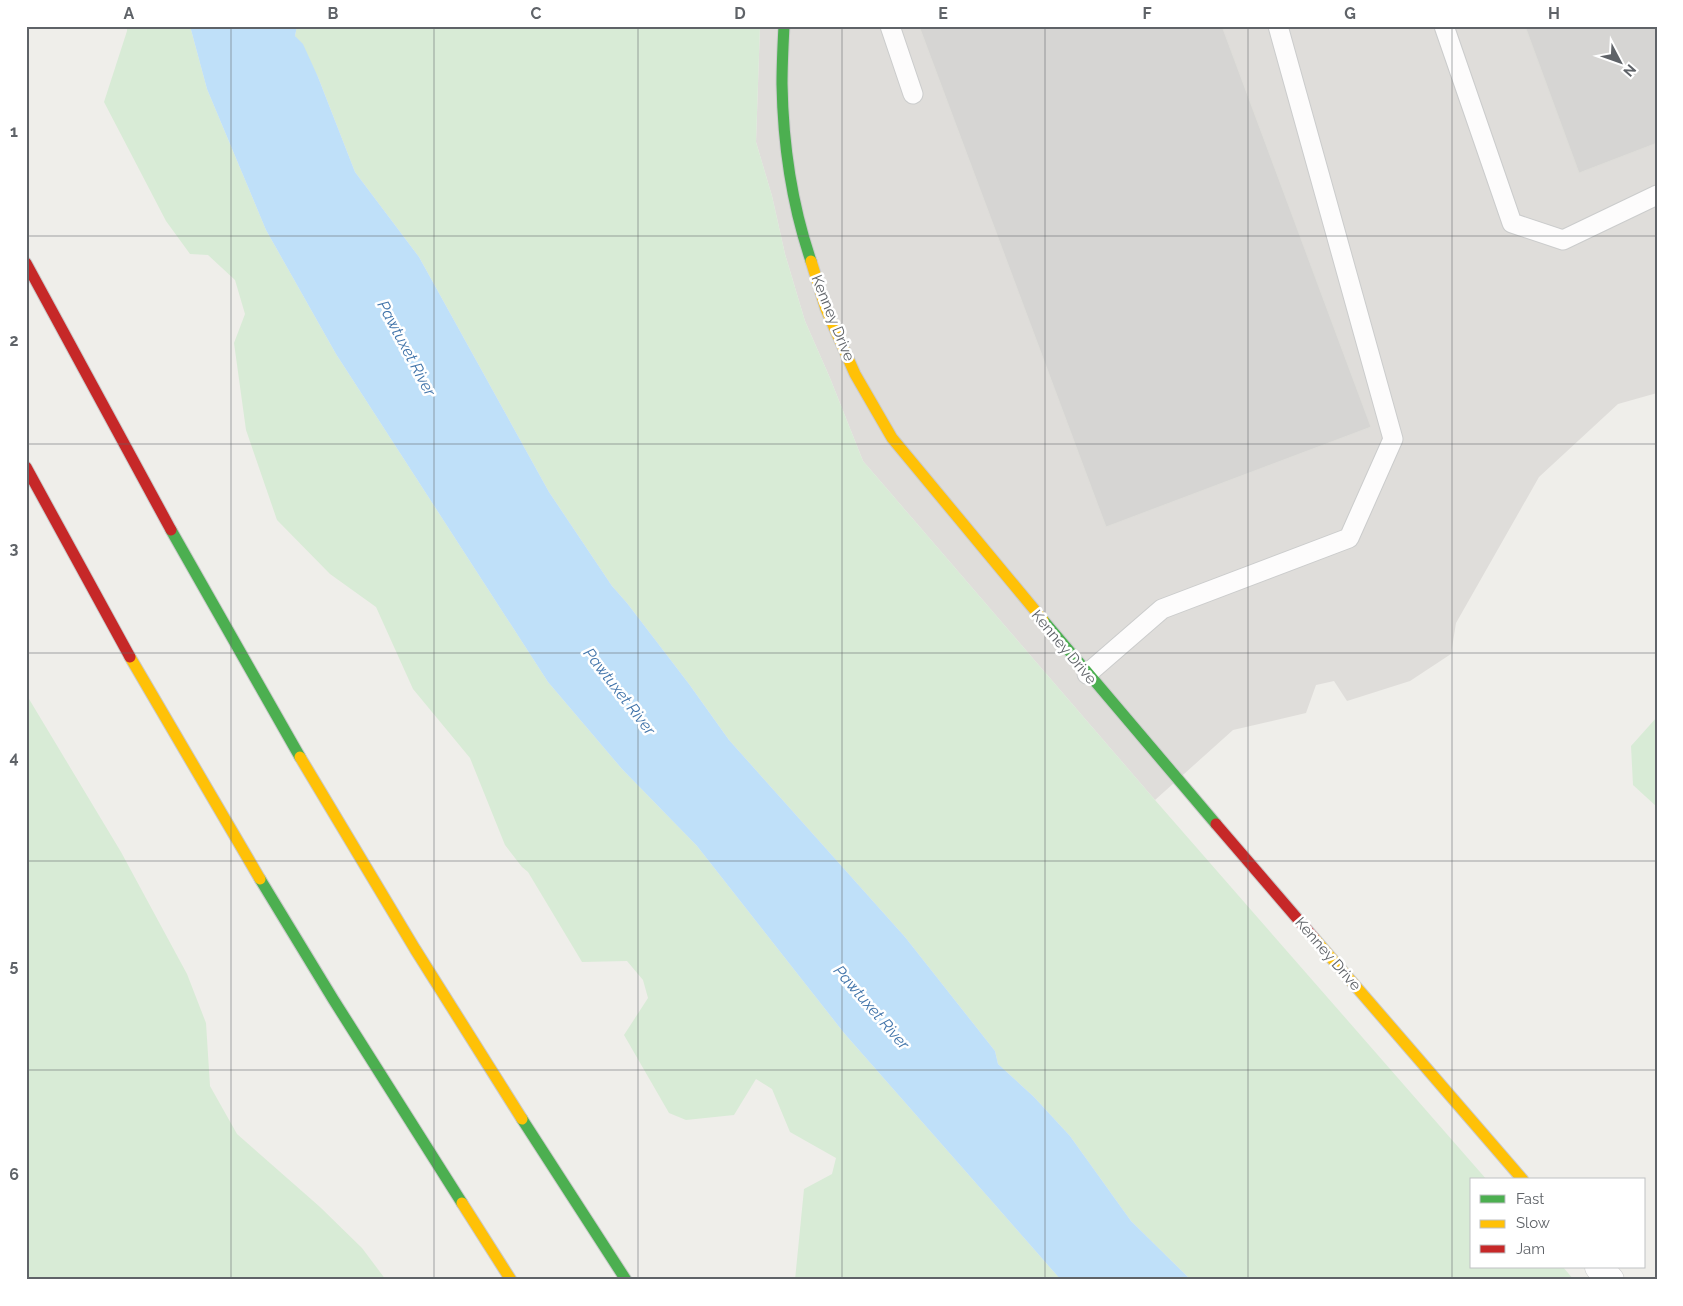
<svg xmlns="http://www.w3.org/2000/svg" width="1683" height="1306" font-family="Raleway,sans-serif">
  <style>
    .industrial { fill: #dfddda }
    .green { fill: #d8ebd6 }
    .water { fill: #bfe0f9 }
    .building { fill: #d6d5d3; stroke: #deddd9 }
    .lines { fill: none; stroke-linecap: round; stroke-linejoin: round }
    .lane-casing { stroke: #cbcccc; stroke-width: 21 }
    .street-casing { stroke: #cbcccc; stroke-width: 29 }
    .fast-casing { stroke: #cacacb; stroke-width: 13 }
    .slow-casing { stroke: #cacacb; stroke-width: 13 }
    .jam-casing { stroke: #cacacb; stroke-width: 13 }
    .lane { stroke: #fdfcfc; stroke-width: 19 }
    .street { stroke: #fdfcfc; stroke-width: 28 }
    .fast { stroke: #4caf50; stroke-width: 11 }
    .slow { stroke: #ffc107; stroke-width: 11 }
    .jam { stroke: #c62828; stroke-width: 11 }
    .grid { fill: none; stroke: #5f6368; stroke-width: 1; stroke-opacity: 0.55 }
    .labels { text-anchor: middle; stroke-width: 5; stroke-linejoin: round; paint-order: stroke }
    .street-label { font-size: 15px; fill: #5f6368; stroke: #fff }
    .water-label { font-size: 16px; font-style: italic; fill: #4174aa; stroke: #fff }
    .neatline { fill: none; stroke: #5f6368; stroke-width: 2 }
    .grid-label { font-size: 16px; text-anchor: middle; font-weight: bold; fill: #5f6368 }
  </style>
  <rect width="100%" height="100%" fill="#efeeea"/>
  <!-- industrial -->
  <path class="industrial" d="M 760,26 L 1657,26 L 1657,393 L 1618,404 L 1539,477 L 1456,623 L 1451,654 L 1410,681 L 1347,701 L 1334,681 L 1316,685 L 1306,713 L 1233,730 L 1155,800 L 863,461 L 830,378 L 805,321 L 785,254 L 772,196 L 756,142 Z"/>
  <!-- green -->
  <path class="green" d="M 127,26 L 190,26 L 207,89 L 266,230 L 336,354 L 548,682 L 622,769 L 697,846 L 844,1033 L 1061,1280 L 795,1280 L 804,1189 L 832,1174 L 836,1158 L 790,1132 L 772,1089 L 756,1079 L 734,1115 L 686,1120 L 669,1113 L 624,1035 L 648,998 L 643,980 L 627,961 L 582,962 L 528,872 L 522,867 L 505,845 L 470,758 L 413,689 L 376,607 L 330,574 L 277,520 L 246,430 L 234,343 L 245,314 L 235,280 L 208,255 L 190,254 L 166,221 L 104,102 L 127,31 Z
    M 297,26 L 760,26 L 756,142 L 772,196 L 785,254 L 805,321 L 830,378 L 863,461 L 1155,800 L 1487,1180 L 1472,1180 L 1472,1267 L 1563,1267 L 1574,1280 L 1191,1280 L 1131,1221 L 1070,1136 L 1034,1097 L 998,1064 L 995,1051 L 905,937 L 729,740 L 689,684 L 627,603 L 612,586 L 549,492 L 419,257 L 355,172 L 318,77 L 295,36 Z
    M 26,694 L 121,852 L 187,974 L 206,1023 L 210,1086 L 237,1134 L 320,1207 L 362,1248 L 386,1280 L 26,1280 Z
    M 1657,717 L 1657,807 L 1633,785 L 1631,746 Z"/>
  <!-- water -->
  <path class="water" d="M 190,26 L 297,26 L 295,36 L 303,44 L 318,77 L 355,172 L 419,257 L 549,492 L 612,586 L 627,603 L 689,684 L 729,740 L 905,937 L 995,1051 L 998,1064 L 1034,1097 L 1070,1136 L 1131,1221 L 1191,1280 L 1061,1280 L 844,1033 L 697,846 L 622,769 L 548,682 L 336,354 L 266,230 L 207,89 Z"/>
  <!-- building -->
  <path class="building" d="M 919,26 L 1222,26 L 1371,427 L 1106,527 Z
    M 1525,26 L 1657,26 L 1657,143 L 1579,173 Z"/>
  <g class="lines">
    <!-- lane casing -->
    <g class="lane-casing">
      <path id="lane" d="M 890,26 L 913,94
        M 1444,26 L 1512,223 L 1563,240 L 1657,195
        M 1087,674 L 1162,609 L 1349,538 L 1393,439 L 1278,26"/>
    </g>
    <!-- street casing -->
    <g class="street-casing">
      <path id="street" d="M 1599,1267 L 1610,1280"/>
    </g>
    <!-- fast casing -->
    <g class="fast-casing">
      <path id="fast" d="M 784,26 C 783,45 782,64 782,84 C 783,143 792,205 811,261
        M 171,530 L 300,757
        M 1043,620 L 1216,824
        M 260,879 L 333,999 L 462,1203
        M 522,1119 L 626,1280"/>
    </g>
    <!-- slow casing -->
    <g class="slow-casing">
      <path id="slow" d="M 811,261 L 826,309 L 855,374 L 892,438 L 1043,620
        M 130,657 L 260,879
        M 300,757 L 415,949 L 522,1119
        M 1314,938 L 1523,1180
        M 462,1203 L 511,1280"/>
    </g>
    <!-- jam casing -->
    <g class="jam-casing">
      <path id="jam" d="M 26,263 L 171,530
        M 26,467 L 130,657
        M 1216,824 L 1314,938"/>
    </g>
    <!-- lane -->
    <use href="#lane" class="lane"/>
    <!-- street -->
    <use href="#street" class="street"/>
    <!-- fast -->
    <use href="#fast" class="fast"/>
    <!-- slow -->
    <use href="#slow" class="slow"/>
    <!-- jam -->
    <use href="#jam" class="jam"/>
  </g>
  <!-- grid -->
  <path class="grid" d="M 231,26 L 231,1280M 434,26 L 434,1280M 638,26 L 638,1280M 842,26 L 842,1280M 1045,26 L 1045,1280M 1248,26 L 1248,1280M 1452,26 L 1452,1280M 26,236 L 1657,236M 26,444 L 1657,444M 26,653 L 1657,653M 26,861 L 1657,861M 26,1070 L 1657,1070"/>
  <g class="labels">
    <!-- street labels -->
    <g class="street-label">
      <text transform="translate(833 318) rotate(68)" y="5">Kenney Drive</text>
      <text transform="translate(1064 647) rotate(50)" y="5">Kenney Drive</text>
      <text transform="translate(1328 954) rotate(49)" y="5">Kenney Drive</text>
    </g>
    <!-- water labels -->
    <g class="water-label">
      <text transform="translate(407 348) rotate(62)" y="6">Pawtuxet River</text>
      <text transform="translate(620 691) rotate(52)" y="6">Pawtuxet River</text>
      <text transform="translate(872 1007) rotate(49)" y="6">Pawtuxet River</text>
    </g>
  </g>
  <!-- border -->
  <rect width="1683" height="1306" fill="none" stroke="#ffffff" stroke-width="55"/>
  <!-- legend -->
  <rect x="1470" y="1178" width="175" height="90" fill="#ffffff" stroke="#bfc1c3"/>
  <rect x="1480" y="1195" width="25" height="8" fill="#4caf50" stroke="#bfc1c3"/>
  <text x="1516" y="1204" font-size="15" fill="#5f6368">Fast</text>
  <rect x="1480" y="1220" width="25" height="8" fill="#ffc107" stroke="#bfc1c3"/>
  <text x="1516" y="1228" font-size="15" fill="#5f6368">Slow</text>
  <rect x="1480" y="1245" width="25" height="8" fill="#c62828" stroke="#bfc1c3"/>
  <text x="1516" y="1254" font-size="15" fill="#5f6368">Jam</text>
  <!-- north arrow -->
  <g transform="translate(1620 62) rotate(131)" stroke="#ffffff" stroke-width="4" paint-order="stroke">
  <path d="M0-4L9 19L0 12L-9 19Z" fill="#5f6368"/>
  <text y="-8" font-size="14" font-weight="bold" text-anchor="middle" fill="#5f6368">N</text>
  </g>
  <rect x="28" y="28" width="1628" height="1250" class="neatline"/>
  <g class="grid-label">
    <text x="129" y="19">A</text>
    <text x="333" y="19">B</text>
    <text x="536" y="19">C</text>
    <text x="740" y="19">D</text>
    <text x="943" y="19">E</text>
    <text x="1147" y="19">F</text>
    <text x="1350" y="19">G</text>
    <text x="1554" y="19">H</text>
    <text x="14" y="137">1</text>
    <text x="14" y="346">2</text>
    <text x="14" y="554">3</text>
    <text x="14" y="763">4</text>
    <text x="14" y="971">5</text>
    <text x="14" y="1180">6</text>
  </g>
</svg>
